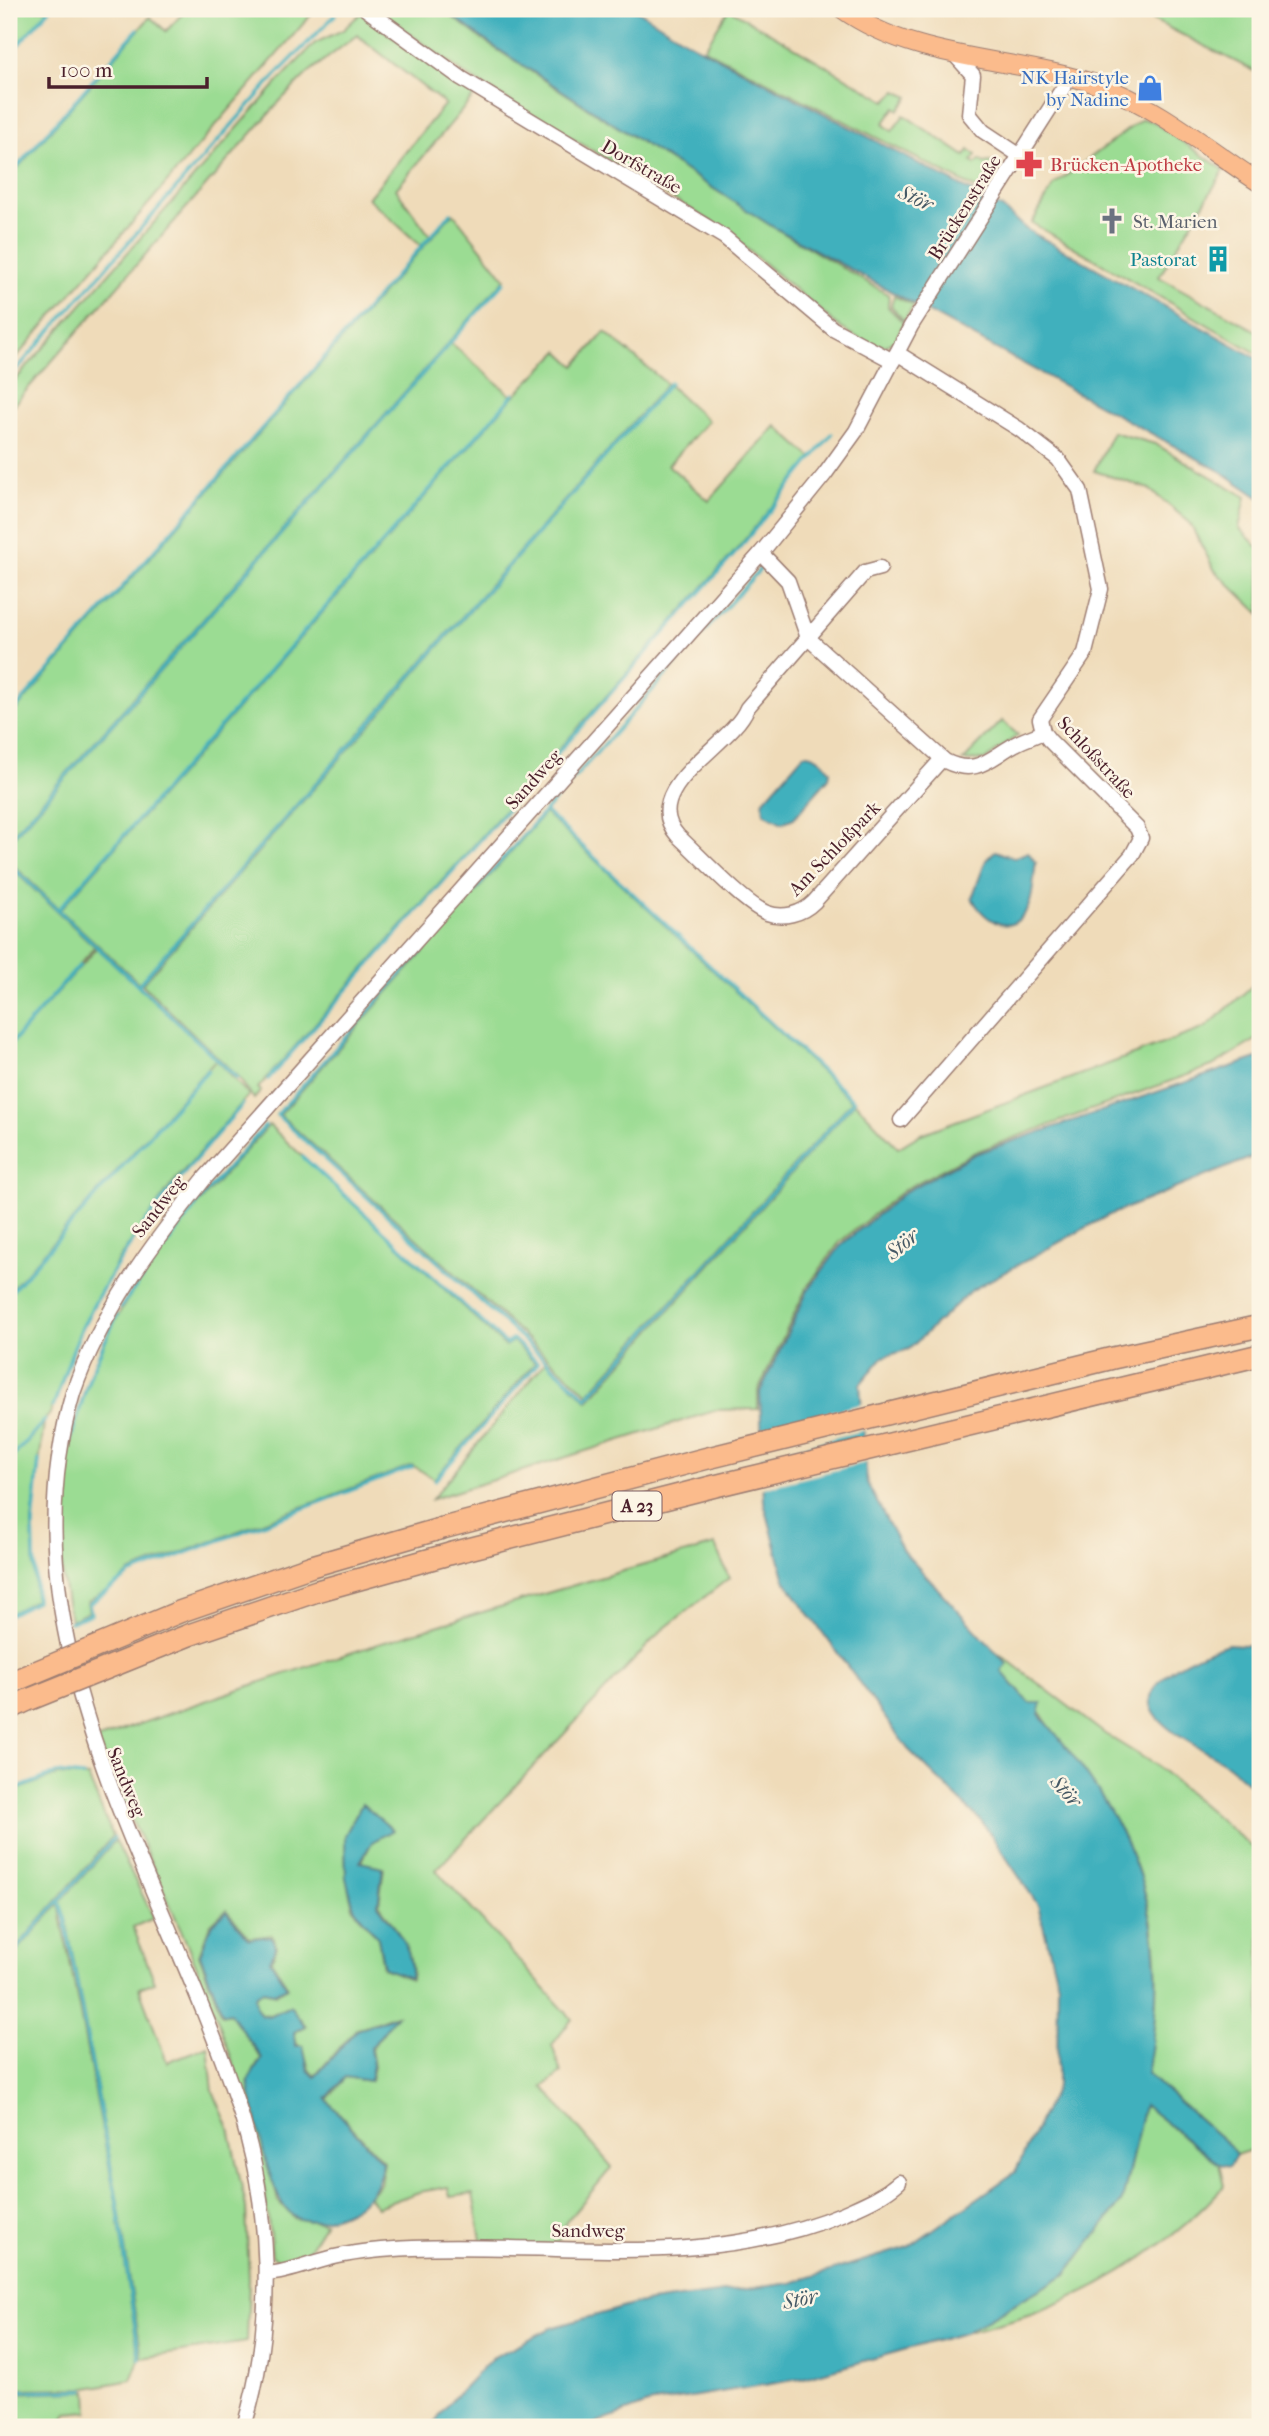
<svg xmlns="http://www.w3.org/2000/svg" width="1269" height="2436" viewBox="0 0 1269 2436" font-family="'IM FELL French Canon',serif">
<style>
.green{fill:#9bdc93;stroke:#727e5f;stroke-width:2;fill-rule:evenodd}
.water{fill:#41b0bd;stroke:#466874;stroke-width:2}
.pier{fill:#efdbb9}
.lines{fill:none;stroke-linecap:round;stroke-linejoin:round}
.stream{stroke:#41b0bd;stroke-width:3.5}
.minor-casing{stroke:#9c7d72;stroke-width:17}
.major-casing{stroke:#9c7d72;stroke-width:20}
.highway-casing{stroke:#9c7d72;stroke-width:24}
.minor{stroke:#fff;stroke-width:14}
.major{stroke:#fbbb8c;stroke-width:18}
.highway{stroke:#fbbb8c;stroke-width:21}
.highway-bridge-casing{stroke:#9c7d72;stroke-width:24;stroke-linecap:butt}
.highway-bridge{stroke:#fbbb8c;stroke-width:21}
.labels{text-anchor:middle;stroke-width:5;stroke-linejoin:round;paint-order:stroke}
.shield{fill:#fcf5e5;stroke:#7f5f63;stroke-width:2}
.shield-label{font-size:18px;font-weight:bold;fill:#4a1f2b}
.shop-label{font-size:19px;fill:#366cbe;stroke:#fcf5e5;text-anchor:end}
.health-label{font-size:19px;fill:#be3a42;stroke:#fcf5e5;text-anchor:start}
.street-label{font-size:19px;fill:#4a1f2b;stroke:#fcf5e5}
.worship-label{font-size:19px;fill:#5b616d;stroke:#fcf5e5;text-anchor:start}
.culture-label{font-size:19px;fill:#0d838f;stroke:#fcf5e5;text-anchor:end}
.water-label{font-size:21px;font-style:italic;fill:#465965;stroke:#fcf5e5}
</style>
<rect width="100%" height="100%" fill="#fcf5e5"/>
<filter id="ink" filterUnits="userSpaceOnUse"><feTurbulence type="fractalNoise" baseFrequency=".0143" numOctaves="2"/><feDisplacementMap in="SourceGraphic" scale="14" xChannelSelector="R" yChannelSelector="G"/><feConvolveMatrix kernelMatrix="1 2 1 2 8 2 1 2 1" color-interpolation-filters="sRGB"/></filter>
<filter id="wash" filterUnits="userSpaceOnUse"><feTurbulence type="fractalNoise" baseFrequency=".00686" numOctaves="4" result="noise"/><feDisplacementMap in="SourceGraphic" scale="28" xChannelSelector="R" yChannelSelector="G"/><feGaussianBlur stdDeviation="1.57" result="paint"/><feColorMatrix in="noise" values="0 0 0 0 0 0 0 0 0 0 0 0 0 0 0 0 0 1.4 0 .05"/><feComposite in="paint" operator="in"/></filter>
<g filter="url(#wash)">
<rect width="100%" height="100%" fill="#efdbb9"/>
<g class="green">
<polygon points="9,9 49,9 9,54"/>
<polygon points="187,9 316,9 9,366 9,178 150,17 166,31"/>
<polygon points="376,9 442,9 490,45 773,227 889,295 888,307 904,323 895,341 885,346 867,343 841,328 722,228 466,75"/>
<polygon points="729,9 886,101 897,91 909,97 899,110 895,107 883,124 892,131 904,115 965,156 969,150 976,155 972,161 975,164 980,160 984,163 990,162 1002,169 984,193 704,49"/>
<polygon points="1158,9 1260,9 1260,74 1153,20"/>
<polygon points="361,13 474,96 396,189 430,236 421,246 368,198 445,104 357,35 308,73 281,100 9,410 9,387 279,81 315,43 343,30"/>
<polygon points="1142,119 1152,121 1224,170 1159,277 1260,333 1260,355 1032,223 1054,185"/>
<polygon points="453,213 505,279 9,838 9,718"/>
<polygon points="894,296 914,305 904,321 891,306"/>
<polygon points="605,332 667,384 139,983 60,910 513,397 559,351 575,366"/>
<polygon points="451,343 512,396 59,909 9,861 9,842"/>
<polygon points="669,385 708,421 668,465 709,501 776,426 812,458 737,549 258,1088 261,1091 254,1099 239,1078 142,984"/>
<polygon points="1113,432 1155,444 1246,497 1239,528 1260,549 1260,614 1215,571 1189,522 1149,489 1094,471"/>
<polygon points="1002,721 1018,735 985,760 963,761"/>
<polygon points="545,813 852,1101 588,1394 280,1115"/>
<polygon points="9,866 95,947 9,1045"/>
<polygon points="97,948 216,1059 9,1292 9,1047"/>
<polygon points="1260,979 1259,1038 1212,1066 975,1152 905,1189 840,1242 806,1289 758,1391 758,1409 717,1410 432,1499 546,1361 588,1401 855,1102 898,1148 921,1134 1205,1028"/>
<polygon points="216,1060 249,1095 172,1184 118,1260 82,1327 50,1414 9,1460 9,1295"/>
<path d="M269 1125 505 1346 513 1341 535 1363 434 1479 412 1465 131 1572 113 1587 87 1602 89 1612 71 1620C45 1521 69 1400 120 1312 159 1243 217 1183 269 1125Z"/>
<polygon points="44,1423 32,1523 35,1600 9,1614 9,1462"/>
<path d="M715 1545 729 1578 661 1631 436 1870 572 2019 552 2045 561 2073 543 2087 612 2167 566 2222 557 2245H482L473 2194 450 2197 448 2187 419 2192 377 2207 368 2197 380 2184 384 2162 327 2100 345 2077 371 2081 374 2066 371 2049 396 2015 356 2029 315 2076 309 2070 303 2046 296 2045 295 2032 306 2026 290 2006 270 2015 261 2014 256 2007 255 1996 263 1991 275 1994 288 1987 271 1961 277 1947 272 1935 250 1938 226 1910 210 1925 199 1955 222 2015 230 2013 261 2058 248 2081 278 2201 294 2218 325 2223 303 2259 284 2264 272 2256C267 2205 261 2154 246 2104 210 1981 147 1857 96 1740 301 1664 505 1604 715 1545ZM362 1804 393 1830 372 1842 361 1863 384 1867 379 1904C394 1927 415 1950 411 1979L383 1968 378 1938 353 1908 346 1877 345 1835Z"/>
<path d="M993 1649 1105 1734 1157 1766 1260 1854V2141L1254 2149 1236 2155 1230 2146 1147 2074C1168 1963 1157 1877 1092 1783 1081 1766 1040 1719 1037 1705L1030 1704 1001 1671 1007 1664Z"/>
<polygon points="57,1775 88,1777 113,1836 9,1956 9,1793"/>
<polygon points="115,1840 154,1918 133,1927 155,1982 139,1988 167,2062 208,2046 213,2091 229,2128 246,2207 249,2279 247,2342 142,2358 118,2202 66,1918 60,1902"/>
<polygon points="59,1904 116,2202 139,2360 131,2380 88,2388 9,2389 9,1960"/>
<path d="M1144 2105 1219 2164 1224 2186C1177 2239 1114 2282 1047 2308 1021 2319 991 2325 964 2333L1066 2274 1122 2201Z"/>
<polygon points="88,2391 89,2411 67,2413 60,2427 9,2427 9,2393"/>
</g>
<g class="water">
<polygon points="443,9 635,9 688,42 1001,207 1026,229 1260,360 1260,498 1222,472 773,227 490,44"/>
<path d="M804 754C816 753 824 762 830 771L829 778 794 818 782 823 764 813 763 801Z"/>
<path d="M995 851 1014 858 1028 852 1036 863C1033 878 1034 898 1026 911 1009 939 982 918 972 898L986 860Z"/>
<path d="M1260 1057V1154L1107 1216 972 1290 909 1349 883 1357 860 1384 867 1483 903 1551 1007 1664 1002 1672 1029 1703H1042L1039 1714C1139 1829 1175 1922 1147 2074L1230 2146 1236 2155 1230 2166 1219 2164 1144 2105 1122 2201 1066 2274 964 2333 800 2379 648 2404 587 2427H431L448 2404 492 2358 551 2328 636 2304 791 2283 908 2247 1015 2172 1057 2085 1058 1984 1038 1905 983 1823 908 1749 785 1581 764 1502 760 1392 808 1290 842 1244 906 1191 975 1154Z"/>
<path d="M1228 1644 1260 1646V1791C1246 1783 1236 1770 1222 1761 1204 1750 1182 1740 1166 1726 1117 1686 1198 1654 1228 1644Z"/>
<path d="M362 1804 393 1830 372 1842 360 1862 383 1867 378 1905C393 1926 416 1950 410 1978L384 1968 378 1938 354 1908 346 1878 345 1835Z"/>
<path d="M226 1911 249 1939 271 1936 276 1947 270 1961 287 1987 274 1993 263 1991 255 1996 256 2007 261 2015 270 2016 290 2006 305 2026 294 2032 295 2046H303L308 2070 315 2077 356 2030 396 2016 370 2049 373 2065 370 2081 345 2077 326 2099 383 2163C378 2188 367 2204 342 2214 328 2220 310 2224 295 2217 269 2205 255 2109 248 2081L262 2058 230 2013 223 2014 200 1955 211 1926Z"/>
</g>
<g class="pier">
<polygon points="865,1403 866,1430 759,1457 758,1430"/>
<polygon points="867,1437 869,1462 760,1489 759,1463"/>
</g>
<g class="lines">
<g class="stream">
<polyline points="9,55 50,9"/>
<polyline points="9,176 138,29"/>
<polyline points="9,378 275,76 335,15"/>
<polyline points="9,716 451,213"/>
<polygon points="545,811 854,1101 587,1398 277,1115"/>
<polyline points="545,811 762,567"/>
<polyline points="9,840 504,282"/>
<polyline points="9,864 237,1078"/>
<polyline points="58,910 514,394"/>
<polyline points="139,984 670,383"/>
<polyline points="9,1046 80,965"/>
<polyline points="268,1079 738,550 832,434"/>
<polyline points="303,1157 506,1344 513,1339 538,1363 435,1480"/>
<polyline points="9,1294 208,1070"/>
<polyline points="120,1308 207,1191 265,1126"/>
<path d="M53 1407C63 1380 71 1351 83 1326 123 1242 183 1173 243 1104"/>
<polyline points="71,1438 91,1372 117,1315"/>
<polyline points="9,1461 45,1420"/>
<polyline points="9,1615 36,1601 33,1524 39,1460"/>
<polyline points="70,1622 91,1614 89,1604 131,1574 412,1467"/>
<polyline points="9,1792 57,1773 83,1776"/>
<polyline points="59,1901 65,1918 117,2202 140,2359"/>
<polyline points="9,1958 114,1838"/>
<polyline points="9,2391 85,2390"/>
</g>
</g>
</g>
<g filter="url(#ink)">
<g class="lines">
<g class="minor-casing">
<g id="minor">
<polyline points="366,9 461,78 724,237 833,329 893,361"/>
<polyline points="954,54 973,75 969,114 983,131 1019,155"/>
<polyline points="897,353 1019,429 1058,459 1080,490 1101,589 1085,653 1040,719 1043,732 1049,740 1137,828 1141,838 1132,855 901,1120"/>
<path d="M761 553 788 581 808 638 945 761C975 776 988 760 1012 746 1021 740 1033 737 1043 732"/>
<path d="M880 568 865 572 747 708C733 745 636 789 678 836 699 855 744 904 767 913 783 919 802 914 814 902L942 759"/>
<path d="M267 2274C292 2272 314 2261 339 2256 362 2251 389 2249 413 2248 557 2242 707 2271 844 2213 864 2204 882 2197 899 2182"/>
<path d="M244 2427C276 2321 272 2205 236 2099 161 1872 0 1642 73 1393 101 1312 152 1244 205 1178L761 553 825 474 856 431 911 326 1070 77"/>
</g>
</g>
<g class="major-casing">
<path id="major" d="M842 9C917 63 1016 56 1101 86 1159 107 1209 150 1260 183"/>
</g>
<g class="highway-casing">
<g id="highway">
<polyline points="443,1528 704,1459 1113,1358 1260,1326"/>
<polyline points="9,1709 28,1700"/>
</g>
</g>
<use href="#minor" class="minor"/>
<use href="#major" class="major"/>
<use href="#highway" class="highway"/>
<g class="highway-bridge-casing">
<g id="highway-bridge">
<polyline points="19,1679 179,1612 312,1566 443,1528"/>
<polyline points="28,1700 189,1635 317,1591 449,1554 715,1486 1260,1355"/>
</g>
</g>
<use href="#highway-bridge" class="highway-bridge"/>
</g>
</g>
<defs>
<g id="shop-bare" transform="scale(2.1)"><path d="M-5-2.5h2.3a2.7 3.5 0 0 1 5.4 0H5L5.5 6h-11ZM-1.5-2.5h3a1.5 2.3 0 0 0-3 0Z" fill="#3f7fe0" stroke="#fcf5e5" stroke-width="2.5" paint-order="stroke"/></g>
<g id="pharmacy-bare" transform="scale(2.1)"><path d="M-2-6h4v4h4v4h-4v4h-4v-4h-4v-4h4Z" fill="#e0444e" stroke="#fcf5e5" stroke-width="2.5" paint-order="stroke"/></g>
<g id="church-bare" transform="scale(2.1)"><path d="M-1.2-6h2.4v3.5h3.3v2.4h-3.3V6h-2.4V-.1h-3.3v-2.4h3.3Z" fill="#6b7280" stroke="#fcf5e5" stroke-width="2.5" paint-order="stroke"/></g>
<g id="building-bare" transform="scale(2.1)"><path d="M-4-6H4V6H1V3H-1V6H-4ZM-2.5-4.3h1.7v1.8h-1.7ZM.8-4.3h1.7v1.8H.8ZM-2.5-1h1.7V.8h-1.7ZM.8-1h1.7V.8H.8Z" fill="#0f9aa8" stroke="#fcf5e5" stroke-width="2.5" paint-order="stroke"/></g>
</defs>
<g fill-rule="evenodd">
<use href="#shop-bare" x="1150" y="88"/>
<use href="#pharmacy-bare" x="1029" y="164"/>
<use href="#church-bare" x="1112" y="221"/>
<use href="#building-bare" x="1218" y="259"/>
</g>
<g class="labels">
<rect class="shield" x="612.5" y="1491.5" width="49" height="29" rx="5"/>
<g class="shield-label">
<text x="637" y="1512">A 23</text>
</g>
<g class="shop-label">
<text x="1129" y="84">NK Hairstyle<tspan x="1129" dy="22">by Nadine</tspan></text>
</g>
<g class="health-label">
<text x="1050" y="171">Brücken-Apotheke</text>
</g>
<g class="street-label">
<text transform="translate(642 166) rotate(30)" y="7">Dorfstraße</text>
<text transform="translate(964 207) rotate(-58)" y="7">Brückenstraße</text>
<text transform="translate(1097 757) rotate(47)" y="7">Schloßstraße</text>
<text transform="translate(533 779) rotate(-48)" y="7">Sandweg</text>
<text transform="translate(834 848) rotate(-46)" y="7">Am Schloßpark</text>
<text transform="translate(158 1206) rotate(-52)" y="7">Sandweg</text>
<text transform="translate(127 1782) rotate(68)" y="7">Sandweg</text>
<text x="588" y="2237">Sandweg</text>
</g>
<g class="worship-label">
<text x="1133" y="228">St. Marien</text>
</g>
<g class="culture-label">
<text x="1197" y="266">Pastorat</text>
</g>
<g class="water-label">
<text transform="translate(916 198) rotate(24)" y="7">Stör</text>
<text transform="translate(902 1244) rotate(-40)" y="7">Stör</text>
<text transform="translate(1066 1791) rotate(47)" y="7">Stör</text>
<text transform="translate(800 2299) rotate(-12)" y="7">Stör</text>
</g>
</g>
<rect width="1269" height="2436" fill="none" stroke="#fcf5e5" stroke-width="35"/>
<path d="M49 77v10h158v-10" fill="none" stroke="#4a1f2b" stroke-width="3.5"/>
<text x="60" y="77" font-size="21" fill="#4a1f2b" stroke="#fcf5e5" stroke-width="5" paint-order="stroke">100 m</text>
</svg>
